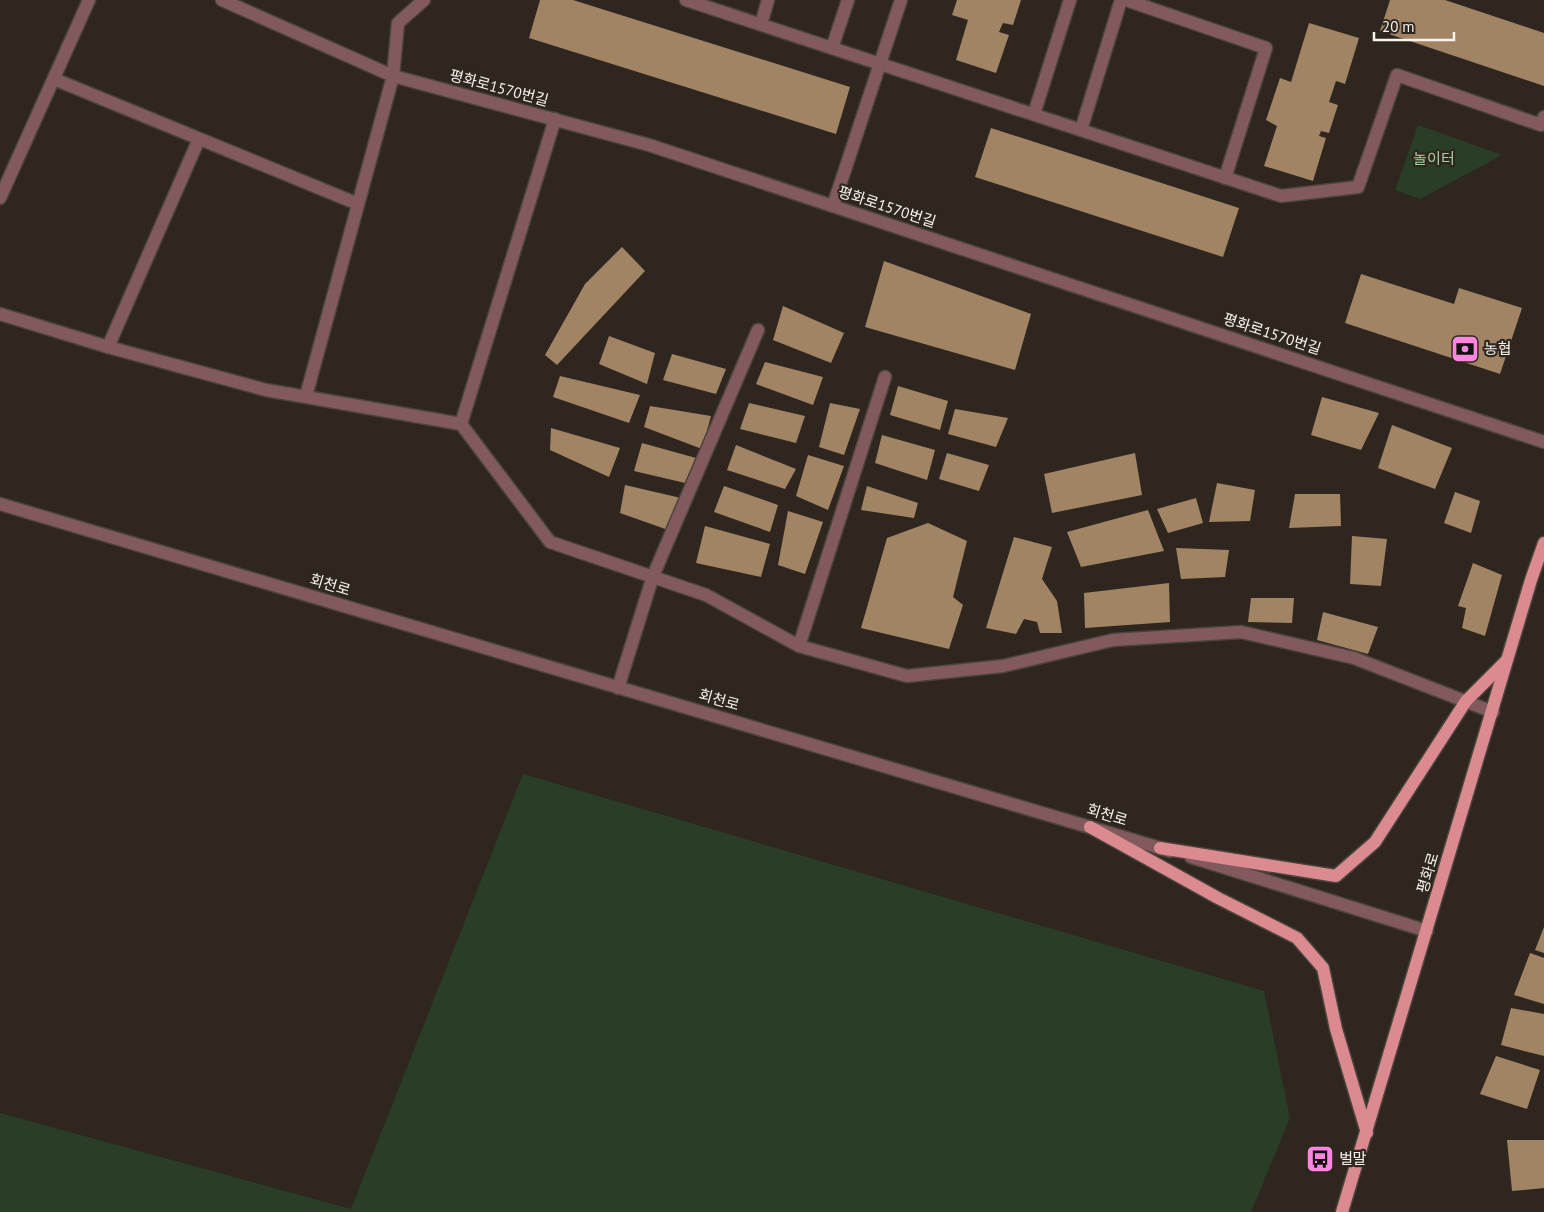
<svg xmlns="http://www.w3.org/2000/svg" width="1544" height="1212" viewBox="0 0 1544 1212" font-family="'PT Sans','Noto Sans KR',sans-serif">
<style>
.green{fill:#2a3d26}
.building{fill:#a18464}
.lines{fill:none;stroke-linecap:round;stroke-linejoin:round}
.minor-casing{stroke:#4b443c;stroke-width:15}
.major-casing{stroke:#4b443c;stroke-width:15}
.minor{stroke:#825a5d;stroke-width:12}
.major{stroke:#db8a90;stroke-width:12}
.labels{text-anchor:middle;stroke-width:4.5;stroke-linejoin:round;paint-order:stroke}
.street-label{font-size:15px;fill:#f9f3ee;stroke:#2f271f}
.park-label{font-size:15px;fill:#a5d29d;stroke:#2f271f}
.poi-label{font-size:15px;fill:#f9f3ee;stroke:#2f271f;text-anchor:start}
</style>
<rect width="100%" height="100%" fill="#2f271f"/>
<g class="green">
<polygon points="1418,125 1502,155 1420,199 1395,190"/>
<polygon points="523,774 1264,991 1290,1118 1251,1212 0,1212 0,1113 351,1209"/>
</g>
<g class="building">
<polygon points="540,0 573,0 850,87 836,134 529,38"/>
<polygon points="957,0 1021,0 1013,25 1003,23 999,32 1009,35 996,73 956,60 968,20 952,15"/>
<polygon points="1390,0 1445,0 1544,33 1544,86 1380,31"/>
<polygon points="1309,23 1359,38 1345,84 1336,81 1329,102 1338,105 1329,133 1321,131 1319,136 1326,138 1313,181 1264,166 1277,126 1266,120 1280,78 1291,82"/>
<polygon points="991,128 1239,208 1223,257 975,177"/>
<polygon points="622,247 645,271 557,365 545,355 585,284"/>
<polygon points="884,261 1031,314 1015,370 865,327"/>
<polygon points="1361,274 1454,304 1459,288 1522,308 1500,374 1345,323"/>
<polygon points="783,306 844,333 831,363 773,340"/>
<polygon points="609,336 655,353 647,384 599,364"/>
<polygon points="672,354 726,369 716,394 663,380"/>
<polygon points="765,362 823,377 813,405 756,384"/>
<polygon points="560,376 640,395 629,423 553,397"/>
<polygon points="898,386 948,401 940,430 890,415"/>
<polygon points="1322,397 1379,413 1361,450 1311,435"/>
<polygon points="749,403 805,416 796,443 740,429"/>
<polygon points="830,403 860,409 844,455 819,447"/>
<polygon points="650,406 711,416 702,449 644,427"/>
<polygon points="955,409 1008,418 996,447 948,434"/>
<polygon points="1392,425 1452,448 1435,489 1378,468"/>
<polygon points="551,428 620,448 609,477 550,450"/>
<polygon points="882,435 935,450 927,480 875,463"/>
<polygon points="642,443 696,458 685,483 634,471"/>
<polygon points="736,445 796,469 785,489 727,470"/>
<polygon points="947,453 989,465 979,491 939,479"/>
<polygon points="1135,453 1142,495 1052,513 1044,474"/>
<polygon points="808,455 844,466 828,510 796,496"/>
<polygon points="1217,483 1255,490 1250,521 1209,522"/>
<polygon points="625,485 681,498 671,531 620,513"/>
<polygon points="724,486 778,505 770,532 714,512"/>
<polygon points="867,486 918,503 914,518 861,510"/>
<polygon points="1455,492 1480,501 1471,533 1444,523"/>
<polygon points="1295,494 1340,494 1341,526 1289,528"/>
<polygon points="1196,498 1203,523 1168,533 1157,509"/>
<polygon points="1148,510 1164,551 1081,567 1067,532"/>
<polygon points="788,511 823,522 805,574 778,565"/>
<polygon points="928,523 967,541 953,597 963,605 949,649 861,628 887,538"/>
<polygon points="705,526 770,544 761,577 696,563"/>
<polygon points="1352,536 1387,539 1381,586 1350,584"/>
<polygon points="1014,537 1052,547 1042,579 1057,601 1062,633 1040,633 1037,622 1024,619 1016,634 986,628"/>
<polygon points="1176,548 1229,550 1225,577 1181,579"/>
<polygon points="1473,563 1502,575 1485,636 1462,628 1466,608 1458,606"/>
<polygon points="1169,583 1170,622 1085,628 1084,593"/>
<polygon points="1251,598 1294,598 1292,623 1248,622"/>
<polygon points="1323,612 1378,627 1368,654 1317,640"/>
<polygon points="1544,927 1544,953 1535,950"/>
<polygon points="1530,953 1544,958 1544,1004 1514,995"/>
<polygon points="1511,1008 1544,1014 1544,1056 1501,1045"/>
<polygon points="1496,1056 1540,1070 1527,1109 1480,1094"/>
<polygon points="1507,1140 1544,1140 1544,1188 1512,1191"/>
</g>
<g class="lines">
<g class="minor-casing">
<g id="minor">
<polyline points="222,0 393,76 649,145 1544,442"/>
<polyline points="686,0 1281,196 1358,187 1397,75 1541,125 1544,117"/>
<polyline points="1126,0 1266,48 1225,178"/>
<polyline points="761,24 768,0"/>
<polyline points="832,48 848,0"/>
<polyline points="54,79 358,204"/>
<polyline points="1034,114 1070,0"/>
<polyline points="1081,130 1121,0"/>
<polyline points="0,198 89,0"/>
<polyline points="833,206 901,0"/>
<polyline points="0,314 108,347 266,390 461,424 555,119"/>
<polyline points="108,347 199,139"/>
<polyline points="306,396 393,76 398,23 424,0"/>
<polyline points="461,424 550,542 706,595 799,646 907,676 1003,666 1113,640 1241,632 1354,658 1493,712"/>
<polyline points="0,504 1170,851"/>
<polyline points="799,646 885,377"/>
<polyline points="618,688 653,576 758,330"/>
<polyline points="1191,857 1427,931"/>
</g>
</g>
<g class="major-casing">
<g id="major">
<polyline points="1090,827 1218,898 1297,938 1323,968 1336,1029 1367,1133"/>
<polyline points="1160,848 1336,876 1375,842 1466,701 1506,661"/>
<polyline points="1342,1212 1531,580 1544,543"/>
</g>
</g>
<use href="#minor" class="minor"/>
<use href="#major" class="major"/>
</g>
<defs>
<g id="bank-square" transform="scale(1.4375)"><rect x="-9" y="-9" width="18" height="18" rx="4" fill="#fe86e1" stroke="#2f271f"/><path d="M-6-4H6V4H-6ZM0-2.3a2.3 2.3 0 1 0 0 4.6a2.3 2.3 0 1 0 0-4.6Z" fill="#111"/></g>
<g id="bus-square" transform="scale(1.4375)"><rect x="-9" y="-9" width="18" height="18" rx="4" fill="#fe86e1" stroke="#2f271f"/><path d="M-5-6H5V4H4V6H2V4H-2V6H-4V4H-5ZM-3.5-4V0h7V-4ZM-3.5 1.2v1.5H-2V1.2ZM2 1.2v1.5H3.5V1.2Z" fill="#111"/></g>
</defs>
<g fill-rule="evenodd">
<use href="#bank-square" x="1465" y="349"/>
<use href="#bus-square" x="1320" y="1159"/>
</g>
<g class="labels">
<g class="street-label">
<text transform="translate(499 88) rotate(15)" y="5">평화로1570번길</text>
<text transform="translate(887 207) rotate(18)" y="5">평화로1570번길</text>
<text transform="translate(1272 334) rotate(18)" y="5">평화로1570번길</text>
<text transform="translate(330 585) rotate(17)" y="5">회천로</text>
<text transform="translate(719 700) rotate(16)" y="5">회천로</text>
<text transform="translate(1107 815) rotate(17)" y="5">회천로</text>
<text transform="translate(1428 873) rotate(-73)" y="5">평화로</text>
</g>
<g class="park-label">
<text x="1434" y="164">놀이터</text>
</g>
<g class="poi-label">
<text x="1484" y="354">농협</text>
<text x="1339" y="1164">벌말</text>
</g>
</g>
<path d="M1374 32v8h80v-8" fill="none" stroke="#f9f3ee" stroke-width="2.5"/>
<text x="1382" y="32" font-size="15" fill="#f9f3ee" stroke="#2f271f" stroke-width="4" paint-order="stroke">20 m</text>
</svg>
